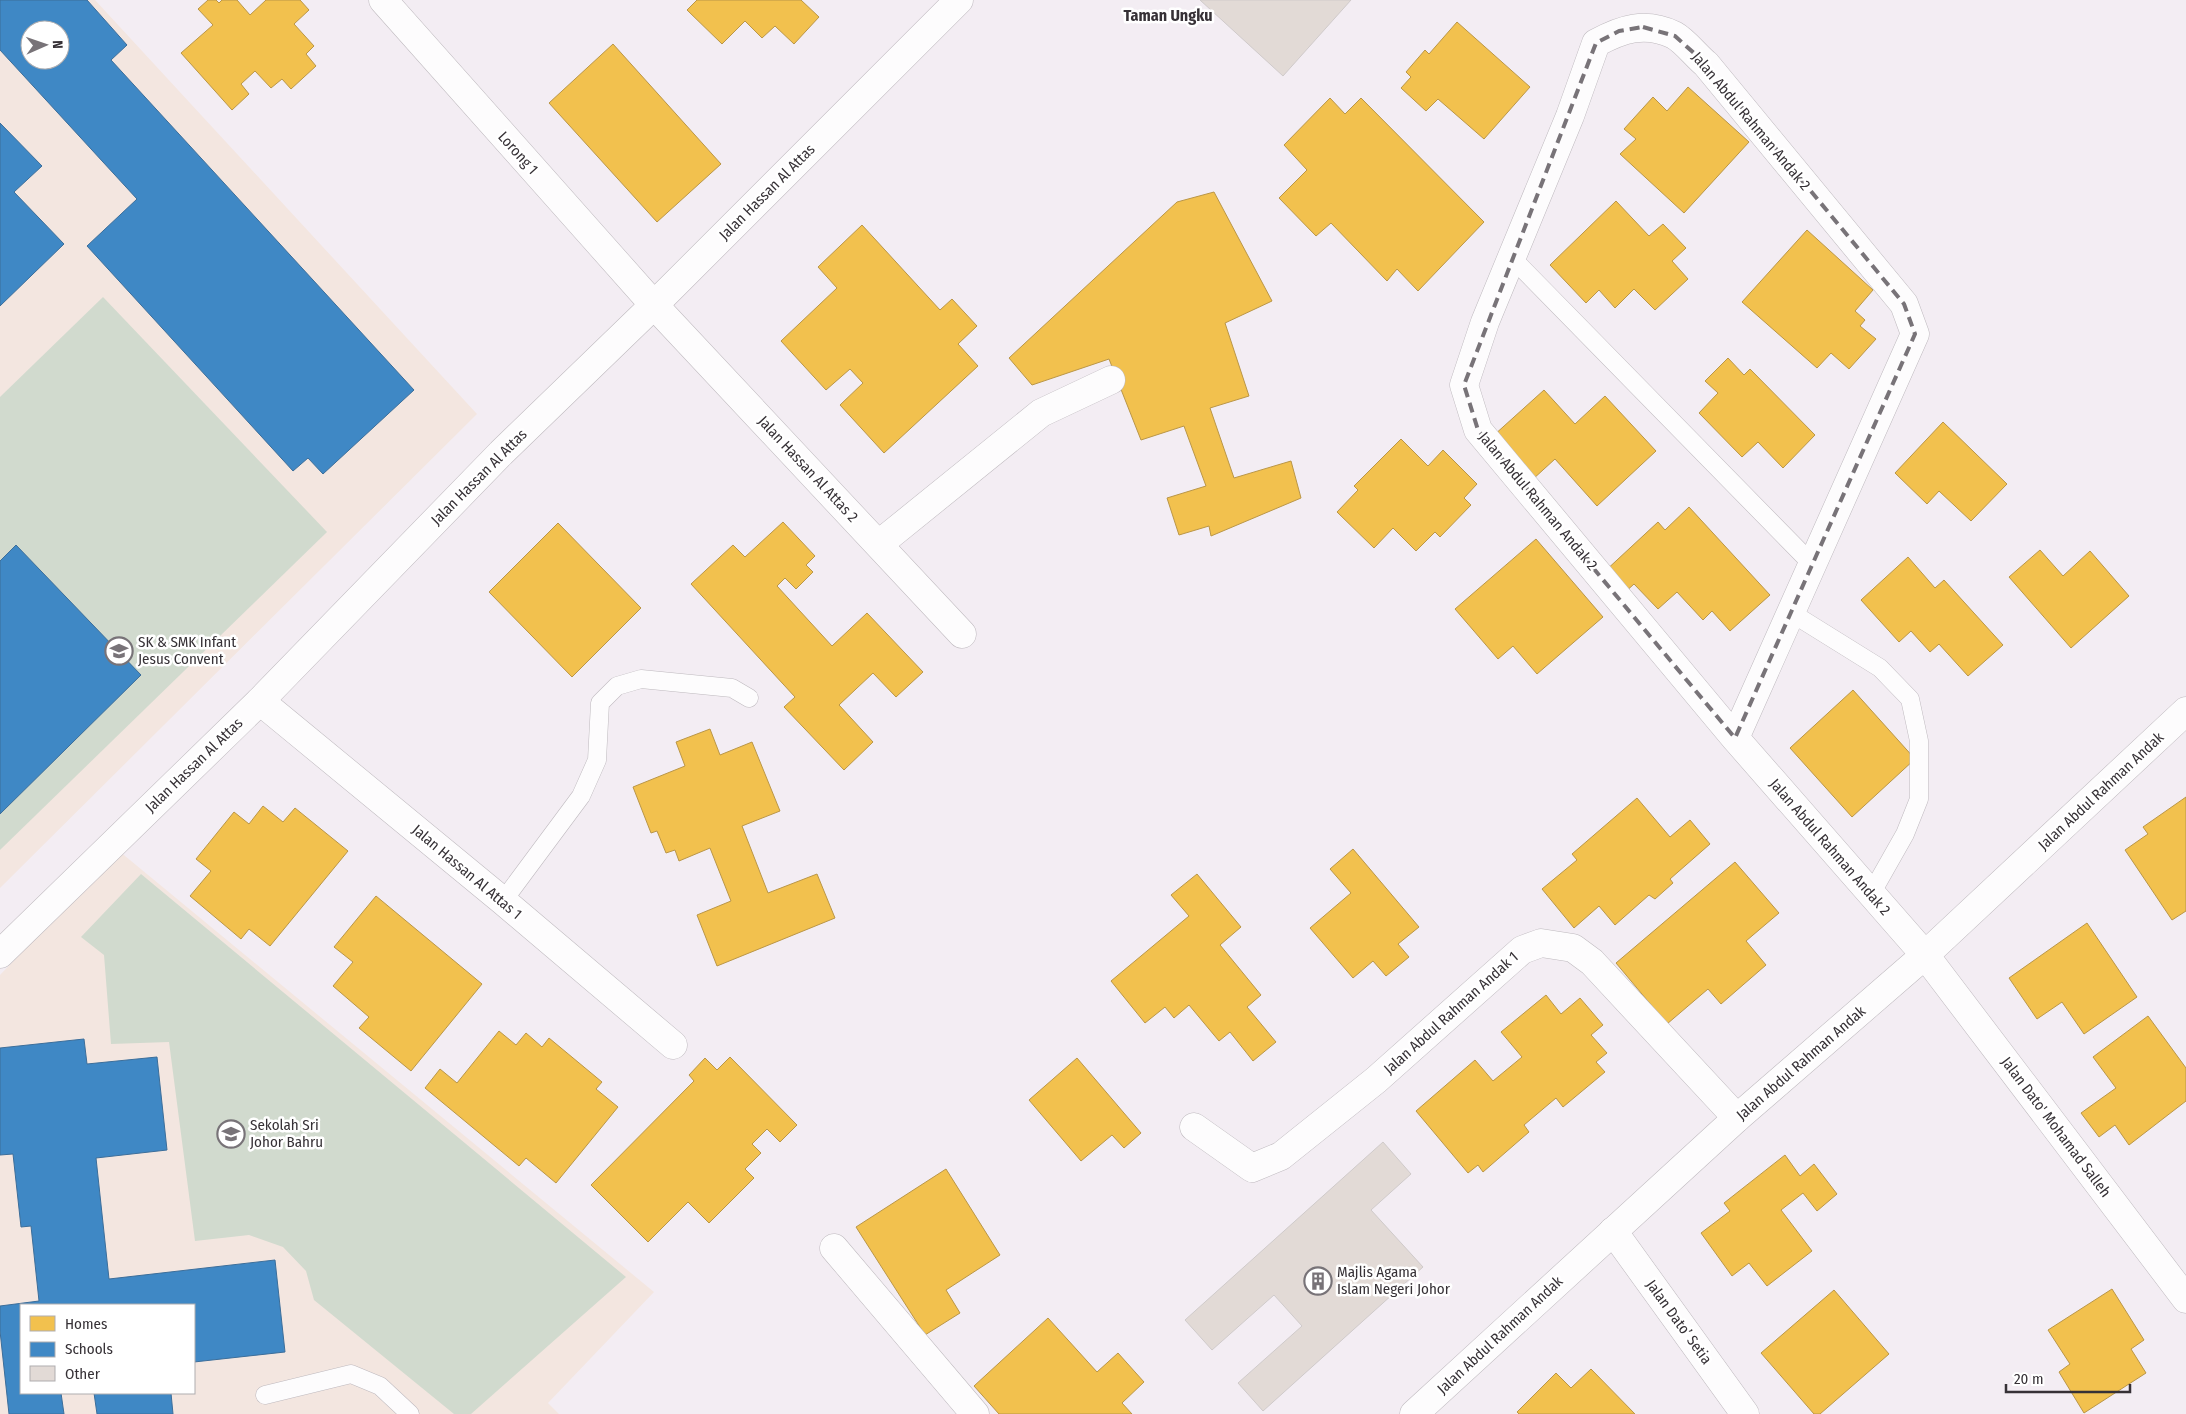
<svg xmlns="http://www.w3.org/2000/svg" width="2186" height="1414" viewBox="0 0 2186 1414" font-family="'Fira Sans Condensed',sans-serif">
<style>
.education{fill:#f3e6e0;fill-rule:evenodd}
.green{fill:#d1dace}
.homes{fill:#f2c14e;stroke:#ba9647}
.schools{fill:#3f88c5;stroke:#3c6e9a;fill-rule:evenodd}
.building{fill:#e2dad6;stroke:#cfcaca}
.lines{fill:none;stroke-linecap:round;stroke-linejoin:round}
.lane-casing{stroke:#beb9be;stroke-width:19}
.street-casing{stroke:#beb9be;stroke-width:29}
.secondary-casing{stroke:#beb9be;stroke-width:29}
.lane{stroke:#fdfcfd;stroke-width:18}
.street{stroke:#fdfcfd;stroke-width:28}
.secondary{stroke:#fdfcfd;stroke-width:28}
.marked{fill:none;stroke:#787378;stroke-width:4;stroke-dasharray:10 6;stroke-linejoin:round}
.labels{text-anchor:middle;stroke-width:5;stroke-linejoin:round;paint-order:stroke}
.street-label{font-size:15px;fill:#363136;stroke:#fff}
.poi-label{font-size:15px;fill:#363136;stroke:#fff;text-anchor:start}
.neighbourhood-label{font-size:16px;font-weight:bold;fill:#363136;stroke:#fff}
</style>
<rect width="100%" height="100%" fill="#f3edf3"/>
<g class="education">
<path d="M0 0H95L477 414 0 888ZM30 30H60V60H30Z"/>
<path d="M119 851 654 1292 548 1403 559 1414H0V975ZM21 1305H194V1393H21Z"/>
</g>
<g class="green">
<polygon points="103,297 327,532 0,850 0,397"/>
<polygon points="141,874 626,1277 471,1414 454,1414 314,1300 306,1271 283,1247 249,1235 195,1241 169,1042 111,1044 104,955 81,937"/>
</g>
<g class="homes">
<polygon points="208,0 216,0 219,3 222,0 237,0 250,15 266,0 300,0 309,10 294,24 314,46 306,54 316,66 291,89 282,79 271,88 255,71 241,84 249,94 232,110 181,53 213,25 198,9"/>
<polygon points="697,0 801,0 819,17 794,44 775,26 762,38 745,21 722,44 687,10"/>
<polygon points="1457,22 1530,87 1484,139 1438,99 1426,111 1401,88 1411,77 1406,72 1425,50 1429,54"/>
<polygon points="613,44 721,164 657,222 549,103"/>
<polygon points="1688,87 1749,142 1684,213 1620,154 1636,139 1624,129 1653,97 1667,111"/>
<polygon points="1330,98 1345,114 1361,98 1484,222 1418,291 1397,269 1387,281 1331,223 1316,236 1279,198 1307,170 1284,145"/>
<polygon points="1214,192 1272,301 1225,323 1249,396 1210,408 1234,478 1291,461 1301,498 1211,536 1209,526 1179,535 1167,498 1206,486 1184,426 1141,440 1109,359 1032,385 1009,358 1177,202"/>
<polygon points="1616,201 1649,236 1663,224 1686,248 1672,261 1688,279 1655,310 1634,289 1615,308 1599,290 1586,303 1550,265"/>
<polygon points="862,225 940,310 952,299 977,326 958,344 978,366 884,453 840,405 863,383 850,369 826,390 781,341 837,288 818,267"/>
<polygon points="1807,230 1873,290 1855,311 1865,320 1860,326 1876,339 1849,369 1831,353 1817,368 1742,302"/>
<polygon points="1728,358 1744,375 1750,369 1815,435 1783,468 1758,442 1742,457 1699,413 1718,393 1705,381"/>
<polygon points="1544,390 1575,424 1605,396 1656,451 1597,506 1555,459 1532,480 1493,436"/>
<polygon points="1943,422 2007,484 1971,521 1939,491 1927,504 1895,473"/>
<polygon points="1401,439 1428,466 1443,450 1477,484 1464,498 1471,505 1440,537 1435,532 1416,551 1393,528 1374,548 1337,512 1358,490 1354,486"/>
<polygon points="1689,507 1770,595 1730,631 1712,611 1703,620 1677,592 1658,609 1634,584 1623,594 1603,573 1658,522 1665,530"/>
<polygon points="783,522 815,556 806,565 813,572 796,589 785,578 777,586 832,646 867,613 923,672 896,697 873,673 839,705 873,742 844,770 784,707 795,697 691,584 733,545 745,557"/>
<polygon points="558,523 641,608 572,677 489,592"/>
<polygon points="1536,539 1603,617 1537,674 1513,646 1498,659 1455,609"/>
<polygon points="2040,550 2063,576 2090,551 2129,596 2071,648 2009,577"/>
<polygon points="1908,557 1935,588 1944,580 2003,645 1968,676 1939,644 1930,652 1911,631 1899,642 1861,600"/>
<polygon points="1853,690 1915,759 1852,817 1790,748"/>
<polygon points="710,729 720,755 752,742 780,811 742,826 768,893 817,874 835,918 717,966 697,915 731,901 710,848 679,861 675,850 666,853 657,831 651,833 633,787 685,766 676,742"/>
<polygon points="2186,797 2186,911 2172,920 2125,850 2148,834 2143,827"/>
<polygon points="1637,798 1670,837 1690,820 1710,844 1670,879 1673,883 1655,899 1649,895 1615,925 1599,906 1574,928 1542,889 1577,860 1572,854"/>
<polygon points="263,806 283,822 295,808 348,851 270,946 249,929 241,939 190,896 211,871 196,859 234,812 249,824"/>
<polygon points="1353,849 1419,927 1398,944 1409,957 1386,976 1373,961 1353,978 1310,928 1351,893 1330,869"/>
<polygon points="1735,862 1779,913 1746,941 1766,965 1721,1004 1708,989 1667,1024 1616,963"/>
<polygon points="1197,874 1241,927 1220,945 1261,995 1247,1007 1276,1042 1253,1061 1230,1032 1219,1041 1189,1005 1174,1018 1165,1007 1145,1023 1111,981 1189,916 1171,895"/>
<polygon points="376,896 482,984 411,1071 359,1028 369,1017 333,986 353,962 334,947"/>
<polygon points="2087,923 2137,997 2084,1034 2062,1002 2037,1019 2009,978"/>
<polygon points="1546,995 1561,1014 1580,998 1603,1025 1591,1035 1607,1053 1596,1062 1605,1072 1563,1107 1556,1098 1524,1125 1529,1132 1483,1172 1478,1165 1468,1173 1416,1111 1475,1060 1493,1081 1522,1057 1501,1032"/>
<polygon points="2148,1016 2186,1068 2186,1101 2129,1145 2115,1125 2099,1137 2081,1113 2116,1088 2093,1057"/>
<polygon points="499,1031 516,1045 526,1033 542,1047 549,1038 602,1082 596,1089 618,1107 556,1183 526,1158 519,1166 425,1088 440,1069 457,1083"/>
<polygon points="730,1057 797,1125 780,1142 767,1129 752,1144 761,1153 745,1169 754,1178 709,1223 688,1202 648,1242 591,1185 694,1081 689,1075 705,1058 717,1070"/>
<polygon points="1077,1058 1141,1133 1124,1148 1112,1135 1081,1161 1029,1100"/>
<polygon points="1785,1155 1800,1176 1814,1164 1837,1194 1817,1211 1803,1193 1781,1210 1812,1251 1767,1286 1749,1263 1732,1276 1701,1233 1730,1211 1724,1203"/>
<polygon points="946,1169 1000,1255 946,1290 960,1313 925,1335 856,1227"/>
<polygon points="2112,1289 2144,1340 2131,1349 2146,1373 2084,1413 2059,1372 2070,1364 2048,1330"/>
<polygon points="1834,1290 1889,1354 1820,1414 1814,1414 1761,1353"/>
<polygon points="1048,1318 1097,1372 1118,1353 1144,1382 1122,1403 1132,1414 999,1414 974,1386"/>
<polygon points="1591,1369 1635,1414 1519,1414 1517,1412 1556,1373 1571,1388"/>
</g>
<g class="schools">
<path d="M0 0H87L127 45 111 60 414 390 323 474 308 458 293 471 87 246 137 199 0 50ZM30 30H60V60H30Z"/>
<polygon points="0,123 42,166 14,192 64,244 0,306"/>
<polygon points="16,545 141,675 0,814 0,561"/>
<polygon points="84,1039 87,1064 157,1057 167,1150 96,1158 109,1279 275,1260 285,1352 194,1362 194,1305 21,1305 21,1393 61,1393 64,1414 9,1414 0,1331 0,1306 39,1301 31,1226 21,1227 13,1154 0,1155 0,1048"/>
<polygon points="94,1393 171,1393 173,1414 97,1414"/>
</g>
<g class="building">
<polygon points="1200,0 1351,0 1283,76"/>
<polygon points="1383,1142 1411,1174 1371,1210 1423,1267 1263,1411 1238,1383 1302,1326 1274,1295 1212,1350 1185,1320"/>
</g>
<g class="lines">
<g class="lane-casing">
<g id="lane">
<polyline points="1513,259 1811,563"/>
<polyline points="1790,612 1880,668 1910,699 1919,741 1919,799 1905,834 1871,894"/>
<polyline points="503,901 581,796 597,760 600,703 617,686 641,679 732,688 749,698"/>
<polyline points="265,1395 351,1374 380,1386 410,1414"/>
</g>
</g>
<g class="street-casing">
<g id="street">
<polyline points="383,0 654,305 962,634"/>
<polyline points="879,544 1041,413 1111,380"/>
<polyline points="260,701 503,901 673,1045"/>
<path d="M1735 738 1915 334 1904 304 1706 64C1696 56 1685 41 1674 35 1645 21 1622 29 1596 43L1570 116 1485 322 1464 385 1478 430 1735 738 1925 955 2186 1299"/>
<polyline points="0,954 260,701 501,453 654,305 959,0"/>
<polyline points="1194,1127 1252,1168 1281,1156 1376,1080 1522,950 1541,943 1573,948 1592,962 1737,1118"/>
<polyline points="1613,1231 1745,1414"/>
<polyline points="834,1248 975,1414"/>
</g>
</g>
<g class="secondary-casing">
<polyline id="secondary" points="1414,1414 1737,1118 1925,955 2186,711"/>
</g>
<use href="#lane" class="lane"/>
<use href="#street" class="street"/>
<use href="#secondary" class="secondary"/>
</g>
<path class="marked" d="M1643 27 1675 36 1706 64 1904 304 1915 334 1735 738 1478 430 1464 385 1596 43 1619 31Z"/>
<defs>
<g id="school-ring" transform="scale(1.4375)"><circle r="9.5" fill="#fff" stroke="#787378" stroke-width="1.5"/><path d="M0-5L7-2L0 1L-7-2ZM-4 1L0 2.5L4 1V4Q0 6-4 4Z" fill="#787378"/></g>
<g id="building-ring" transform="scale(1.4375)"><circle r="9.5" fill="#fff" stroke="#787378" stroke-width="1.5"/><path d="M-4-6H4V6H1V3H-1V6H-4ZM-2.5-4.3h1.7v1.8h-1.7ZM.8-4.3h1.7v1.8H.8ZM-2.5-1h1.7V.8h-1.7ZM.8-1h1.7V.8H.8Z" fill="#787378"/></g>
</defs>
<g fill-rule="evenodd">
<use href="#school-ring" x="119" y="651"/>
<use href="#school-ring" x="231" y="1134"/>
<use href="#building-ring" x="1318" y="1281"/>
</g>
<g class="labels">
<g class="street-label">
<text transform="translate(1751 121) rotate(50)" y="5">Jalan Abdul Rahman Andak 2</text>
<text transform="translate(518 153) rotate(48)" y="5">Lorong 1</text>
<text transform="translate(767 192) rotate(-45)" y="5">Jalan Hassan Al Attas</text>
<text transform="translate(808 469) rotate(47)" y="5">Jalan Hassan Al Attas 2</text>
<text transform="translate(479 477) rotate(-45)" y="5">Jalan Hassan Al Attas</text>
<text transform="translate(1538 501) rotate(50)" y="5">Jalan Abdul Rahman Andak 2</text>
<text transform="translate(194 765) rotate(-44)" y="5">Jalan Hassan Al Attas</text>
<text transform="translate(2101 791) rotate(-43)" y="5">Jalan Abdul Rahman Andak</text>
<text transform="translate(1830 847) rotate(49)" y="5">Jalan Abdul Rahman Andak 2</text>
<text transform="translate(467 872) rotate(40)" y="5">Jalan Hassan Al Attas 1</text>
<text transform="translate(1451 1013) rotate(-42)" y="5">Jalan Abdul Rahman Andak 1</text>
<text transform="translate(1801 1063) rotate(-41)" y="5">Jalan Abdul Rahman Andak</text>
<text transform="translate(2056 1127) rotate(53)" y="5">Jalan Dato' Mohamad Salleh</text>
<text transform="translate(1679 1322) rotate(54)" y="5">Jalan Dato’ Setia</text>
<text transform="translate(1500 1335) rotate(-43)" y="5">Jalan Abdul Rahman Andak</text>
</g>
<g class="poi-label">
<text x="138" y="647">SK &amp; SMK Infant<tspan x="138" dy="17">Jesus Convent</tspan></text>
<text x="250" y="1130">Sekolah Sri<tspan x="250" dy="17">Johor Bahru</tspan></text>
<text x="1337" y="1277">Majlis Agama<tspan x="1337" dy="17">Islam Negeri Johor</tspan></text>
</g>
<g class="neighbourhood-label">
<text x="1168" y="21">Taman Ungku</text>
</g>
</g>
<rect x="20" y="1304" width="175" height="90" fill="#ffffff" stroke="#afadaf"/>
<rect x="30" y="1316" width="25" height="15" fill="#f2c14e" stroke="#afadaf"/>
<text x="65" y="1329" font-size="15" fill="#363136">Homes</text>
<rect x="30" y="1342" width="25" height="15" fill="#3f88c5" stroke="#afadaf"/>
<text x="65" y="1354" font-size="15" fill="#363136">Schools</text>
<rect x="30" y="1366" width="25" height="15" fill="#e2dad6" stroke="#afadaf"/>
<text x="65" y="1379" font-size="15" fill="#363136">Other</text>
<g transform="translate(45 45) rotate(88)"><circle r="24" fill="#ffffff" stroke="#afadaf"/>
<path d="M0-4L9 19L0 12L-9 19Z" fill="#787378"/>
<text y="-8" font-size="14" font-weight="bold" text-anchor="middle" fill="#363136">N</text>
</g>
<path d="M2006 1384v8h124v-8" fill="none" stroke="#363136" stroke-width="2.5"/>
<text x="2014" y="1384" font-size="15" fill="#363136" stroke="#ffffff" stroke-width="4" paint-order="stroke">20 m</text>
</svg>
